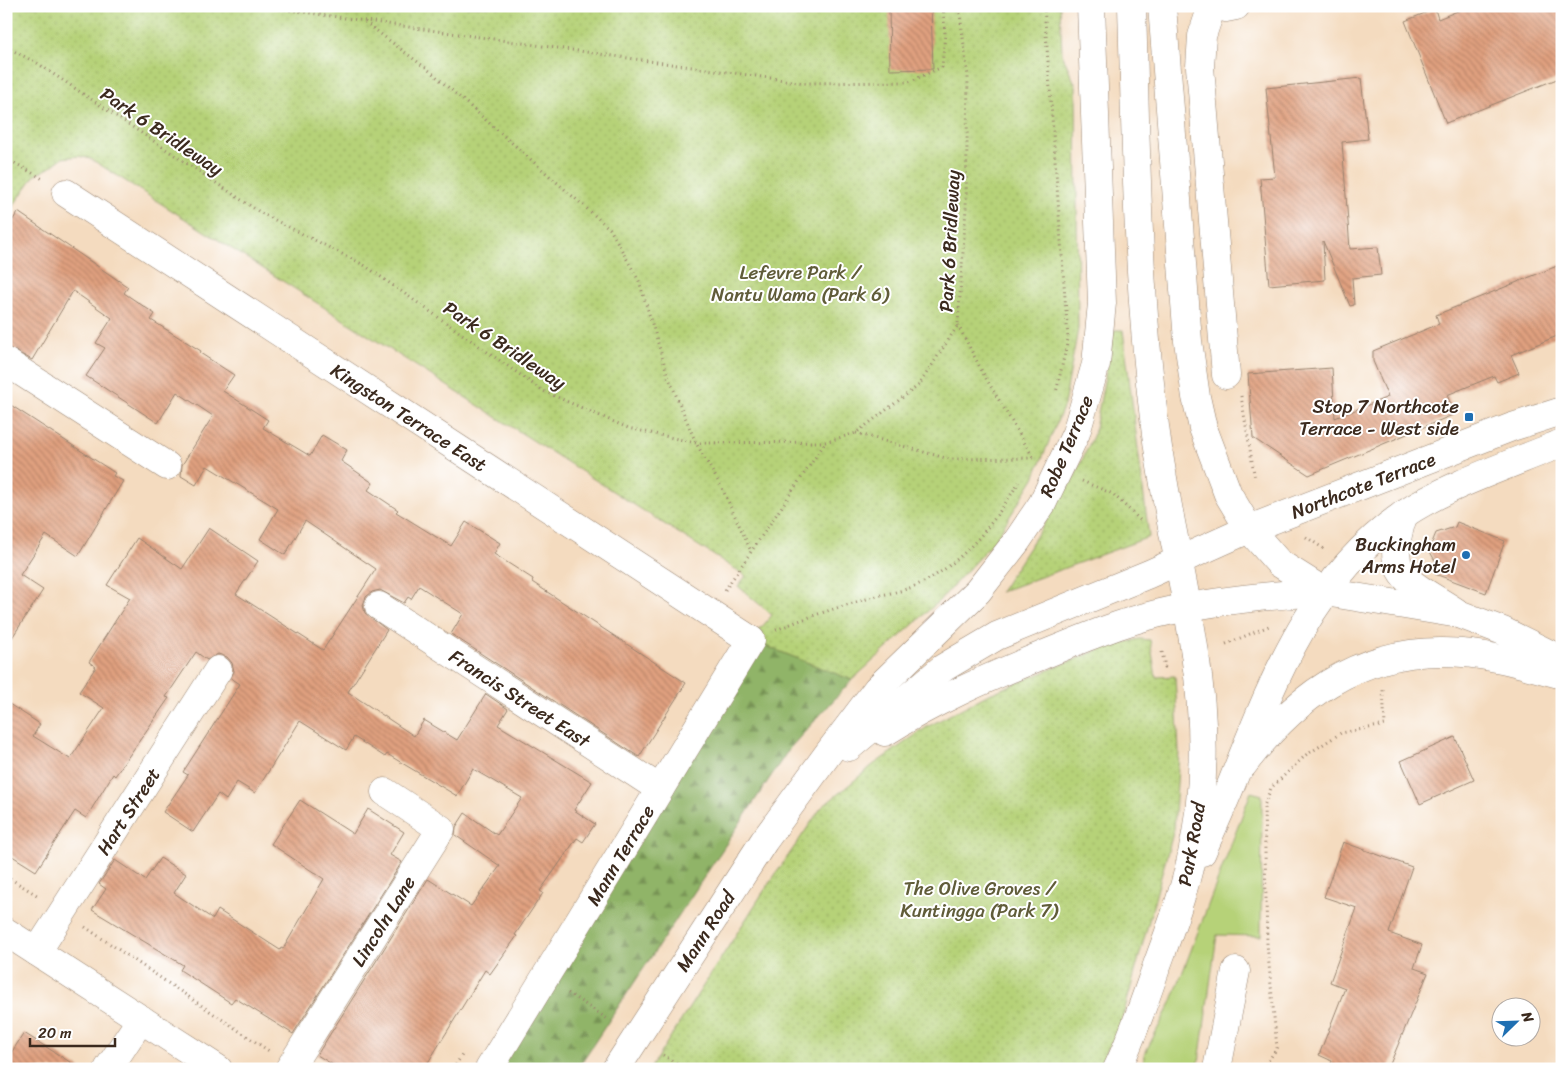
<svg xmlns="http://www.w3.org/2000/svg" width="1568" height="1075" viewBox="0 0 1568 1075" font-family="Sriracha,sans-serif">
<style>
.green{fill:#b6d278;stroke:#787e4b}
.forest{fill:url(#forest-firs);stroke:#666f43}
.park{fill:url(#park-dots);stroke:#787e4b}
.building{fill:url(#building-back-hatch)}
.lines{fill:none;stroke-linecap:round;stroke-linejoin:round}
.minor-casing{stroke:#98826e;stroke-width:29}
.highway-casing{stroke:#98826e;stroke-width:29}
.path{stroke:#98826e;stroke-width:3;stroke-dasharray:1 4;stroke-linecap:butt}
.minor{stroke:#fff;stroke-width:28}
.highway{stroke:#fff;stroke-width:28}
.poi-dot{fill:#1f6fb2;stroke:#fff;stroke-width:2}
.labels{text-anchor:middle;stroke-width:4;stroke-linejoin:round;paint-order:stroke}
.street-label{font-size:19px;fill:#3b2a1e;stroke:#fff}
.park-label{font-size:19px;fill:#605c39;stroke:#fff}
.poi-label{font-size:19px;fill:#3b2a1e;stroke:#fff;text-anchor:end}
</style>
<defs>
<pattern id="forest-firs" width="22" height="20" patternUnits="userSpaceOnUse" patternTransform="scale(1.25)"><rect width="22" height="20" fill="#90b468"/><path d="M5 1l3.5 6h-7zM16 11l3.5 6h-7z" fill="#779355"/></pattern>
<pattern id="park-dots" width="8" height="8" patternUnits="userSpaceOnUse" patternTransform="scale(1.25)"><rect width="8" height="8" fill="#b6d278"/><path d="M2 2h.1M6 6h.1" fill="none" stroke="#9db467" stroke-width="1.8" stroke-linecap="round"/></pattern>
<pattern id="building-back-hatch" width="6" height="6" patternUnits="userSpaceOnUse" patternTransform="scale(1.25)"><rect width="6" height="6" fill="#e0a07f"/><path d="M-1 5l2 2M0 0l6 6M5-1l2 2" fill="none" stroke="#b78367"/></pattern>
</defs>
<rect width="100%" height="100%" fill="#fff"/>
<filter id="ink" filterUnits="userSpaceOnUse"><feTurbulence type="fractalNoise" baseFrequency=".02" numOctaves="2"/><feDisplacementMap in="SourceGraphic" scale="10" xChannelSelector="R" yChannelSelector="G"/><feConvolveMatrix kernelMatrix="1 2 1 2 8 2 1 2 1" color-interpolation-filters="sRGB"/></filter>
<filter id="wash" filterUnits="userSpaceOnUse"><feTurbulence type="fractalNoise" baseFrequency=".0096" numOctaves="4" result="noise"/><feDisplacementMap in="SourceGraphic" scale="20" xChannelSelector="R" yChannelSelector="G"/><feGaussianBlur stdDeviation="1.12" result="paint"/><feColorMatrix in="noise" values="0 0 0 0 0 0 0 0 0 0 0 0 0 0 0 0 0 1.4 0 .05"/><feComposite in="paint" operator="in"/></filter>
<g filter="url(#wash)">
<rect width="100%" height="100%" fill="#f4dbbf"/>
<polygon class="green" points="1251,792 1262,795 1261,936 1217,935 1198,1069 1147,1069 1144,1065 1144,1055 1171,1003"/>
<polygon class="forest" points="751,640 852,680 789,749 577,1069 489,1069"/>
<g class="park">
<polygon points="6,6 1060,6 1062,54 1076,86 1078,329 1064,405 1034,478 995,540 939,601 852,680 751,640 772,615 738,586 746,576 91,159 79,156 62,158 49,168 35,175 6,216"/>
<polygon points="1114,330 1123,330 1149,537 1000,592 1074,478 1094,434"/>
<polygon points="1139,639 1150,640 1156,677 1175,676 1179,752 1174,829 1120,1027 1097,1069 650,1069 762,894 821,808 873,765 927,727 987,695 1101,649"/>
</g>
<g id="blocks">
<g class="building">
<polygon points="889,6 931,6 933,69 890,70"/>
<polygon points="1470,6 1562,6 1562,77 1446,123 1405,21 1435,9 1438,19"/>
<polygon points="1361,78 1368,139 1342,142 1350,249 1378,247 1381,275 1352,278 1354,305 1350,306 1323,241 1325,280 1269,285 1260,178 1275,177 1266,88"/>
<polygon points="18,212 128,287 124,293 155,314 151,320 201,351 200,353 234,375 223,391 268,420 263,428 310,456 322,435 347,450 341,461 373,483 368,490 398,510 396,512 451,546 466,522 500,543 494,554 533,579 532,582 686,683 639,757 451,634 463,614 419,586 411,599 408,597 404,603 380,590 372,592 366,597 363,605 365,613 387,630 348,692 414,736 424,720 457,740 486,694 508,709 498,725 592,782 574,810 595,824 583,842 577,838 540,891 543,893 515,935 517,936 490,974 485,970 424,1069 340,1069 317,1055 428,879 471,906 500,866 455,835 456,827 465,813 497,835 522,798 473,769 457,796 387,754 385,757 354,737 346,750 300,721 255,793 237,782 226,800 218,794 193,832 163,812 188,775 183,772 240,684 231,678 234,671 232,663 227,657 218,654 207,660 196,652 166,697 169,698 115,776 113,774 86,818 75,811 36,871 6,852 6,702 40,724 33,736 70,759 104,708 79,692 96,667 89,662 130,598 107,585 137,538 182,569 209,528 258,561 236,594 323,650 376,569 305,521 285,555 260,539 278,509 207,466 196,485 181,476 182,465 213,416 177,392 158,423 86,376 105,348 96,343 112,318 73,291 32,360 6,346 6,230"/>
<polygon points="1562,264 1562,334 1511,355 1519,373 1497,382 1494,376 1447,395 1455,414 1309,475 1253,438 1248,374 1332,368 1335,418 1388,397 1373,361 1373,351 1439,324 1436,315"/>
<polygon points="6,402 115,473 113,476 123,481 78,556 46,535 20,575 43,590 6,647"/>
<polygon points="1457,522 1505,541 1486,593 1435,574 1438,566 1429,550 1436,533 1455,527"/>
<polygon points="1455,737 1474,780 1420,804 1401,761"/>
<polygon points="300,800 353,834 368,809 404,832 390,855 402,862 293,1034 235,998 231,1003 180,970 183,965 92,910 106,889 99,884 115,860 145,880 160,858 186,874 174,893 213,919 218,910 280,950 281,948 283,949 324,879 271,844"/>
<polygon points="1343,842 1412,867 1389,933 1422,945 1414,968 1428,973 1388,1069 1329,1069 1332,1061 1319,1055 1345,988 1330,982 1357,908 1324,897"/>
<polygon points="24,1033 81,1069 6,1069 6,1061"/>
</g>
</g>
</g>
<g filter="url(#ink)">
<use href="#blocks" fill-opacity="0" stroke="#98826e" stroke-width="1"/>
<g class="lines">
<g class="minor-casing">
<g id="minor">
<polyline points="1212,6 1202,36 1200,67 1226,375"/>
<polyline points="1219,6 1226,8 1236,6"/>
<polyline points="66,193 751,640 489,1069"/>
<polyline points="6,362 167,466"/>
<polyline points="1325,592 1459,614 1503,631 1562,660"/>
<polyline points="379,606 660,789"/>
<path d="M1243 765C1293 699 1356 651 1443 652 1483 652 1523 664 1562 675"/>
<polyline points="6,932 218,1069"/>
<polyline points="37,952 218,670"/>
<polyline points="108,1069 141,1019"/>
<polyline points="289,1069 441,829 385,792"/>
<polyline points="1217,1069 1236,971"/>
</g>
</g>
<g class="highway-casing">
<g id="highway">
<polyline points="1162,6 1188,341 1196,397 1203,428 1228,494 1249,529 1279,563 1325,592"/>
<path d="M1404 514C1381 579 1410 581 1459 614"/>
<path d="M885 732C934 701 985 679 1038 657 1077 641 1116 624 1156 614 1211 601 1269 595 1325 592"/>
<polyline points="849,747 943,668 997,636 1149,574 1249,529 1512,427 1562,411"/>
<path d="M1202 852C1213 826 1225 801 1235 775 1274 678 1313 577 1403 515 1447 485 1512 464 1562 443"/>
<polyline points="616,1069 764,841 830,751 877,689 978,591 1017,541 1042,504 1076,433 1096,364 1102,303 1091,6"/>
<path d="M1117 1069C1133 1036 1144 1002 1156 968 1169 932 1183 896 1191 859 1206 793 1205 720 1195 654 1184 575 1163 498 1154 418 1137 282 1136 144 1132 6"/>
</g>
</g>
<g class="path">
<polyline points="260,6 805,83 909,82 942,67 945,33 943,6"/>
<polyline points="1044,6 1068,339 1056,393"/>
<polyline points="365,22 431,72 610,229 639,281 668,376 696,443 722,488 751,551"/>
<polyline points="6,47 37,63 261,213 364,265 543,391 628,428 696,443 825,442 856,433 919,385 958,325 966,208 968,76 959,6"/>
<polyline points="6,158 43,179"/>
<polyline points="958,325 984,375 1033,457"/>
<polyline points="1241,396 1255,479"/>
<polyline points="856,433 949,459 1033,458"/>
<polyline points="1082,481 1113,494 1140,520"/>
<polyline points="1306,537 1324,549"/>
<polyline points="725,590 825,443"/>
<path d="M776 630C809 616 842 606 877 596 890 593 904 591 917 585 962 565 994 523 1019 482"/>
<polyline points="1226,644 1269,626"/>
<polyline points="1162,652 1165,667 1169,665"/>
<polyline points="6,876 40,897"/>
<polyline points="85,927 269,1051"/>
<polyline points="568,993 609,1020"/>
<polyline points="663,1055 687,1069"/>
<polyline points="453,1069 462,1055"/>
<polyline points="1263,1069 1277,1048 1267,944 1264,806 1271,788 1306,755 1341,733 1385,725 1383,690"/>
</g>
<use href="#minor" class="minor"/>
<use href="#highway" class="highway"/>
</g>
</g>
<g class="poi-dot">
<rect x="1464" y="412" width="10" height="10" rx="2.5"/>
<circle cx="1466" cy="555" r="5"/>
</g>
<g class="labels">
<g class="street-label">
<text transform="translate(162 131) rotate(34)" y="7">Park 6 Bridleway</text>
<text transform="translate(949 241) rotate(-87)" y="7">Park 6 Bridleway</text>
<text transform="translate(505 345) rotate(34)" y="7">Park 6 Bridleway</text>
<text transform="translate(409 417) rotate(33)" y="7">Kingston Terrace East</text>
<text transform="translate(1066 446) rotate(-67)" y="7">Robe Terrace</text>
<text transform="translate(1363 485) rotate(-21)" y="7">Northcote Terrace</text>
<text transform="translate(520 698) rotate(33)" y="7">Francis Street East</text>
<text transform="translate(128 811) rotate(-57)" y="7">Hart Street</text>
<text transform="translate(1191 844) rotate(-80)" y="7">Park Road</text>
<text transform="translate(620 855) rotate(-59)" y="7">Mann Terrace</text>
<text transform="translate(383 921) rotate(-58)" y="7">Lincoln Lane</text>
<text transform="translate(705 931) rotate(-57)" y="7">Mann Road</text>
</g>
<g class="park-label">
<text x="800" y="279">Lefevre Park /<tspan x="800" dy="22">Nantu Wama (Park 6)</tspan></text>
<text x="979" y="895">The Olive Groves /<tspan x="979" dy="22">Kuntingga (Park 7)</tspan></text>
</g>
<g class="poi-label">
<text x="1459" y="413">Stop 7 Northcote<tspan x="1459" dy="22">Terrace - West side</tspan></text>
<text x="1456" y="551">Buckingham<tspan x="1456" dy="22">Arms Hotel</tspan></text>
</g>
</g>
<rect width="1568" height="1075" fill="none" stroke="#fff" stroke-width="25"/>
<g transform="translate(1516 1022) rotate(67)"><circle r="24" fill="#ffffff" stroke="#b1aaa5"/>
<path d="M0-4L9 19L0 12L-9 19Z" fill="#1f6fb2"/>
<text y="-8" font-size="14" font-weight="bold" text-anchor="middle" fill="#3b2a1e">N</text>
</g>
<path d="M30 1038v8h85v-8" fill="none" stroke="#3b2a1e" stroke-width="2.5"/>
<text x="38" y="1038" font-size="15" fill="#3b2a1e" stroke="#ffffff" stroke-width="4" paint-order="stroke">20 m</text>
</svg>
